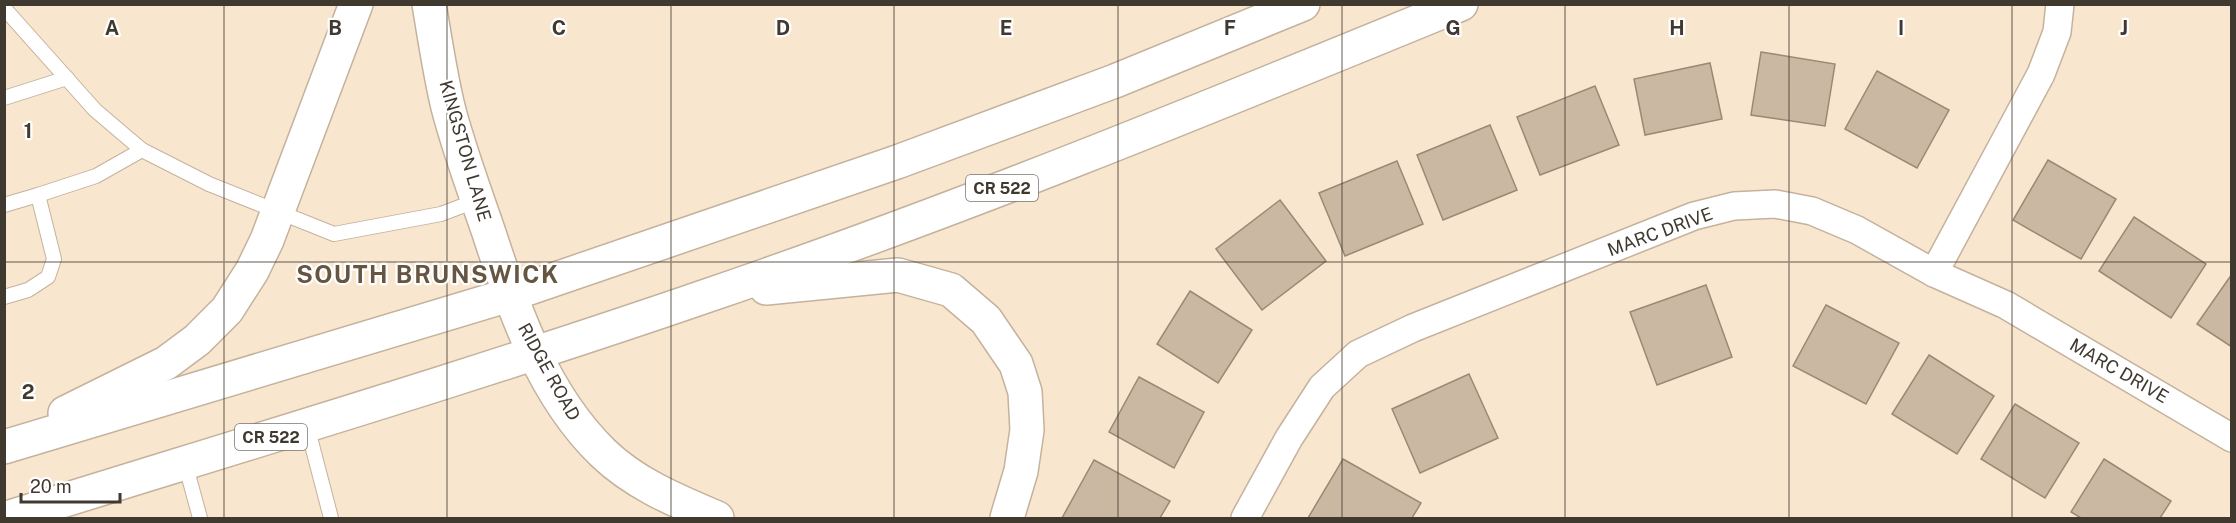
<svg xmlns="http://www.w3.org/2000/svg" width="2236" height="523" viewBox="0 0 2236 523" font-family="'Public Sans',sans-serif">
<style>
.building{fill:#cab8a2;stroke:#9a8974;stroke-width:1.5}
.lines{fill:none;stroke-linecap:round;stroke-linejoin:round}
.lane-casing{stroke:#c4b29d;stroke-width:16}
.street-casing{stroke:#c4b29d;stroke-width:30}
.secondary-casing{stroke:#c4b29d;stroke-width:36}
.primary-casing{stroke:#c4b29d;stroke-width:36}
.lane{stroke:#fff;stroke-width:14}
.street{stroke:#fff;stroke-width:27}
.secondary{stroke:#fff;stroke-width:33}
.primary{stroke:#fff;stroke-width:33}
.grid{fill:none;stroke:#403930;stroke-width:1.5;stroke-opacity:0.55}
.labels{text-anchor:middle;stroke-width:4.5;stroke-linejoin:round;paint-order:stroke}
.shield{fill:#fff;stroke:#79746e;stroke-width:1.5}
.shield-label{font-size:16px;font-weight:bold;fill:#403930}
.street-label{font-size:18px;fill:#403930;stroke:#fff}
.district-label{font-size:24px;font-weight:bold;letter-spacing:1.5px;fill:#655541;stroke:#fff}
.grid-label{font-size:20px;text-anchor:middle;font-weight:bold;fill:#403930;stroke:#fff;stroke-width:4.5;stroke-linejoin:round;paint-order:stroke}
</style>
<rect width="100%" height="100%" fill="#f9e6cf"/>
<g class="building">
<polygon points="1761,52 1835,64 1825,126 1751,115"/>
<polygon points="1710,63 1722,119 1645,135 1634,79"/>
<polygon points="1877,71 1949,110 1917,168 1845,129"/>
<polygon points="1595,86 1619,145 1540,175 1517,117"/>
<polygon points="1490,125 1517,190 1443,220 1417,155"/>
<polygon points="2048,160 2116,199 2081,259 2013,220"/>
<polygon points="1397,161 1423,224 1345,256 1319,193"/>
<polygon points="1280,200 1326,261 1262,310 1216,249"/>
<polygon points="2134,217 2206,264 2171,318 2099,271"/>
<polygon points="2232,274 2232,347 2197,324"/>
<polygon points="1706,285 1732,357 1657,385 1630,312"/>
<polygon points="1190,291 1252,330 1218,383 1157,344"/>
<polygon points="1826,305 1899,343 1866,404 1793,366"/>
<polygon points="1929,355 1994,396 1957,454 1892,414"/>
<polygon points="1469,374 1498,438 1420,473 1392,409"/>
<polygon points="1139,377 1204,412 1174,468 1109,432"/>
<polygon points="2015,404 2079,443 2045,498 1981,459"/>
<polygon points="1343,459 1421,503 1412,518 1308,518"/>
<polygon points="2104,459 2171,501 2160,518 2081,518 2071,512"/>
<polygon points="1094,460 1170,501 1160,518 1062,518"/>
</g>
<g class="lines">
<g class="lane-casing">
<g id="lane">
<polyline points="4,8 95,110 142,150"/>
<polyline points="4,98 67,78"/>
<polyline points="4,205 38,195"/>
<polyline points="4,297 28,290 48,277 54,259 38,195 96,176 142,150 209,184 334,234 441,214 478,200"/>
<polyline points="307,426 331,518"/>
<polyline points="185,463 200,518"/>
</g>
</g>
<g class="street-casing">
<g id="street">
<polyline points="1934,273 2041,74 2057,32 2060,4"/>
<polyline points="1245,518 1289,438 1322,387 1358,354 1413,328 1694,216 1734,206 1775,204 1812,211 1857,230 1934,273 2006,305 2232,438"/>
</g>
</g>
<g class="secondary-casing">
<path id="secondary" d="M429 4C435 39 440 74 448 107 459 150 475 192 489 233 514 310 543 395 603 453 635 484 677 501 717 518"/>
</g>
<g class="primary-casing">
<g id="primary">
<polyline points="766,288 898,275 951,290 986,320 1016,364 1025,392 1027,430 1021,471 1007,518"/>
<polyline points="65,413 166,363 197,340 227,310 252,271 267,240 356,4"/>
<polyline points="4,447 509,295 897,162 1115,81 1303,4"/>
<path d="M7 518C241 445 477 375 709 295 964 208 1212 106 1461 4"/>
</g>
</g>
<use href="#lane" class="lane"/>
<use href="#street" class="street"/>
<use href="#secondary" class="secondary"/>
<use href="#primary" class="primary"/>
</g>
<path class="grid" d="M224 4V518M447 4V518M671 4V518M894 4V518M1118 4V518M1342 4V518M1565 4V518M1789 4V518M2012 4V518M4 262H2232"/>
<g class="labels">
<g class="shield">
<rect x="966" y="175" width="72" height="26" rx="4.5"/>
<rect x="235" y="424" width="72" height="26" rx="4.5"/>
</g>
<g class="shield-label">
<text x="1002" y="194">CR 522</text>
<text x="271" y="443">CR 522</text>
</g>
<g class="street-label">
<text transform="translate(465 151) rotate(74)" y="6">KINGSTON LANE</text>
<text transform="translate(1660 232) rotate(-20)" y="6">MARC DRIVE</text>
<text transform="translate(2119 371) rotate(30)" y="6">MARC DRIVE</text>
<text transform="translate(549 372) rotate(61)" y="6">RIDGE ROAD</text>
</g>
<g class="district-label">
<text x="428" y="283">SOUTH BRUNSWICK</text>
</g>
</g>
<g class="grid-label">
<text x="112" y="35">A</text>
<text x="335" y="35">B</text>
<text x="559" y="35">C</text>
<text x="783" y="35">D</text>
<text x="1006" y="35">E</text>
<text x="1230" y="35">F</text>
<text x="1453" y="35">G</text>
<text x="1677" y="35">H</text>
<text x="1901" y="35">I</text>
<text x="2124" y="35">J</text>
<text x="28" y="138">1</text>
<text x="28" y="399">2</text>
</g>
<rect width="2236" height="523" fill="none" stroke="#403930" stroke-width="12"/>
<path d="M21 493v9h99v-9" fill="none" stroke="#403930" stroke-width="3"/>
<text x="30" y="493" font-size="18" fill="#403930" stroke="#ffffff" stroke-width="4.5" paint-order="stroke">20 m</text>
</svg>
